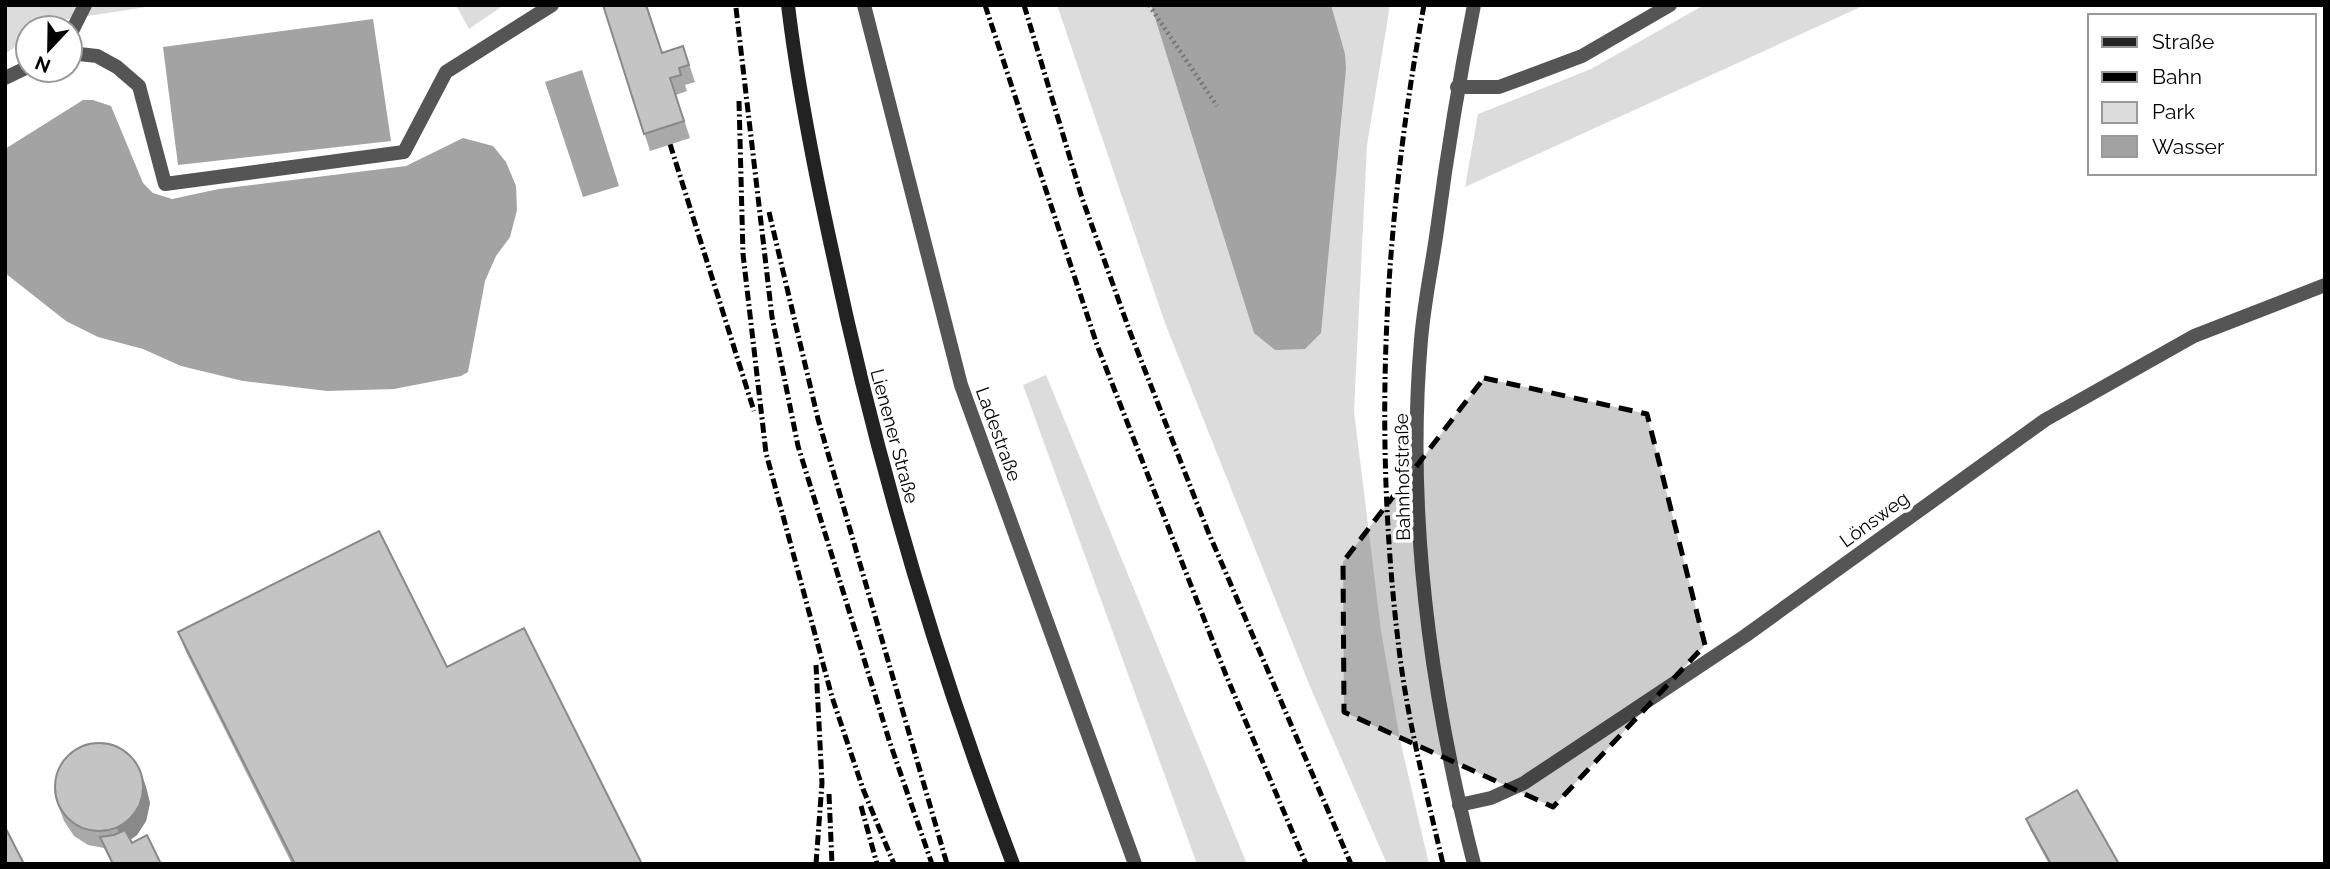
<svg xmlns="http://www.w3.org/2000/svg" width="2330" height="869" viewBox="0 0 2330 869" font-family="Raleway,sans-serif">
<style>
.green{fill:#dcdcdc}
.water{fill:#a3a3a3}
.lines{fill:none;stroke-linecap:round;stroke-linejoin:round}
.path{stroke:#777;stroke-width:4.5;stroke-dasharray:2 3.5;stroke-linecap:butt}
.lane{stroke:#555;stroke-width:14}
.street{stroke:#555;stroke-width:14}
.secondary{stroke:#222;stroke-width:14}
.rail{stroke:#000;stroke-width:5;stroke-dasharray:10 3.5 2 3.5;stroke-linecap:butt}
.wall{fill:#a9a9a9}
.shaded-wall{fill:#898989}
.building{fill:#c4c4c4;stroke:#898989;stroke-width:2}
.marked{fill:#000;fill-opacity:0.2;stroke:#000;stroke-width:5;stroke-dasharray:14 9;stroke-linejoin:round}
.labels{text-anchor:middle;stroke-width:7;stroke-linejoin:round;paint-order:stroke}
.street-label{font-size:19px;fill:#000;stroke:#fff}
</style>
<rect width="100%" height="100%" fill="#fff"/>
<g class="green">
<polygon points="5,5 159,5 43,23 38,28 28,28 28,38 5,54"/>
<polygon points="456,5 504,5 469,29"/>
<polygon points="1057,5 1390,5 1367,145 1354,411 1381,631 1400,740 1429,864 1387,864 1309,684 1165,323"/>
<polygon points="1704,5 1865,5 1465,187 1478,114 1591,69"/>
<polygon points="1046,375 1247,864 1197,864 1023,385"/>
</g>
<g class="water">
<polygon points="1151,5 1331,5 1345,54 1346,69 1321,333 1305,349 1275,350 1254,333"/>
<polygon points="373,19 391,141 178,165 163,47"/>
<polygon points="582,70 619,186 583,197 545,82"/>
<polygon points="83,100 93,100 111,106 143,183 153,193 172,199 219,189 406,166 463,138 493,146 506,162 516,186 517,210 510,237 496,256 485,281 468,372 461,376 394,389 327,391 243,381 181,366 143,349 98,337 66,321 5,273 5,149"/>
</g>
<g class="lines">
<polyline class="path" points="1149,5 1217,106"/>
<g class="lane">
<polyline points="864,5 961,385 1135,864"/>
<polyline points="70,35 85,5"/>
<polyline points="70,53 97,56 117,67 139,86 165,184 404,152 446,72 552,5"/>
<polyline points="5,78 28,67"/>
</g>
<g class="street">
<polyline points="1457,87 1499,87 1582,56 1670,5"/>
<polyline points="1459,805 1491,798 1524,783 1745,636 2045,420 2194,336 2325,285"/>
<path d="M1474 864C1431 696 1406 513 1421 340 1424 303 1432 266 1437 230 1447 154 1459 80 1474 5"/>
</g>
<path class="secondary" d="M788 5C798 89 815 173 833 255 877 463 937 666 1013 864"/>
<g class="rail">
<polyline points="985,5 1097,345 1226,675 1306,864"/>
<polyline points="1024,5 1082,198 1130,332 1207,529 1351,864"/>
<path d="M1424 5C1384 223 1372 437 1400 657 1409 727 1427 795 1443 864"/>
<polyline points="736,8 772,317 798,446 890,743 932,864"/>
<polyline points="739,101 743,254 766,453 832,697 863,789 894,864"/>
<polyline points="670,144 754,411"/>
<polyline points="769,212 818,419 947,864"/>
<polyline points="829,794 832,864"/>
<polyline points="861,806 877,864"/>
<polyline points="816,864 822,783 816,665"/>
</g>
</g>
<g class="wall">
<polygon points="603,5 647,5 662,52 683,46 695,82 685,85 687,91 676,95 690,138 650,151"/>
<polygon points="178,632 642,864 292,864 186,652"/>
<polygon points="140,770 146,787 150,803 146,821 137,835 130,840 132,843 161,864 112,864 104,848 88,845 74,836 64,821 58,805"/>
<polygon points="2026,819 2119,864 2049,864 2031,831"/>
</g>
<polygon class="shaded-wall" points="140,770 146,787 150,803 146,821 137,835 123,845 117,828"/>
<g class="building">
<polygon points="603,5 646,5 662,53 683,46 689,65 679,68 681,75 670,78 684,121 644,134"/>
<polygon points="379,531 447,667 524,628 642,864 295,864 178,632"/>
<circle cx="99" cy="787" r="44"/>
<polygon points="2077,790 2119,864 2051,864 2026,819"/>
<polygon points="5,827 24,864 5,864"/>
<polygon points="125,830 132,843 147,835 161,864 113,864 100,837 114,835"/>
</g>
<path class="marked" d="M1484 378 1647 414 1705 645 1553 807 1344 712 1343 562Z"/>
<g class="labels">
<g class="street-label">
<text transform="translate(999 434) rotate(70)" y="7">Ladestraße</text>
<text transform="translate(895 436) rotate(75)" y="7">Lienener Straße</text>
<text transform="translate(1402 477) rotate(-91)" y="7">Bahnhofstraße</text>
<text transform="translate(1874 519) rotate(-36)" y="7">Lönsweg</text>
</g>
</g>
<rect width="2330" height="869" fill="none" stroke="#000000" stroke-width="14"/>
<rect x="2088" y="14" width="228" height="161" fill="#ffffff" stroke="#999999" stroke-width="2"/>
<rect x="2102" y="37" width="35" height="10" fill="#222222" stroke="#999999" stroke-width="2"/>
<text x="2152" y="49" font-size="21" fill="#000000">Straße</text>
<rect x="2102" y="72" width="35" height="10" fill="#000000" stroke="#999999" stroke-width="2"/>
<text x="2152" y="84" font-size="21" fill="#000000">Bahn</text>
<rect x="2102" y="102" width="35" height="21" fill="#dcdcdc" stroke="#999999" stroke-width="2"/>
<text x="2152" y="119" font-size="21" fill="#000000">Park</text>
<rect x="2102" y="136" width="35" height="21" fill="#a3a3a3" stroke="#999999" stroke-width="2"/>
<text x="2152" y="154" font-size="21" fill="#000000">Wasser</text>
<g transform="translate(49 49) rotate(202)"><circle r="33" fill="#ffffff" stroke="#999999" stroke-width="2"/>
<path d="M0-5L12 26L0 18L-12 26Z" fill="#000000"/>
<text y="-10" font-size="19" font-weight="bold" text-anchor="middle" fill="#000000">N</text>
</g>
</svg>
